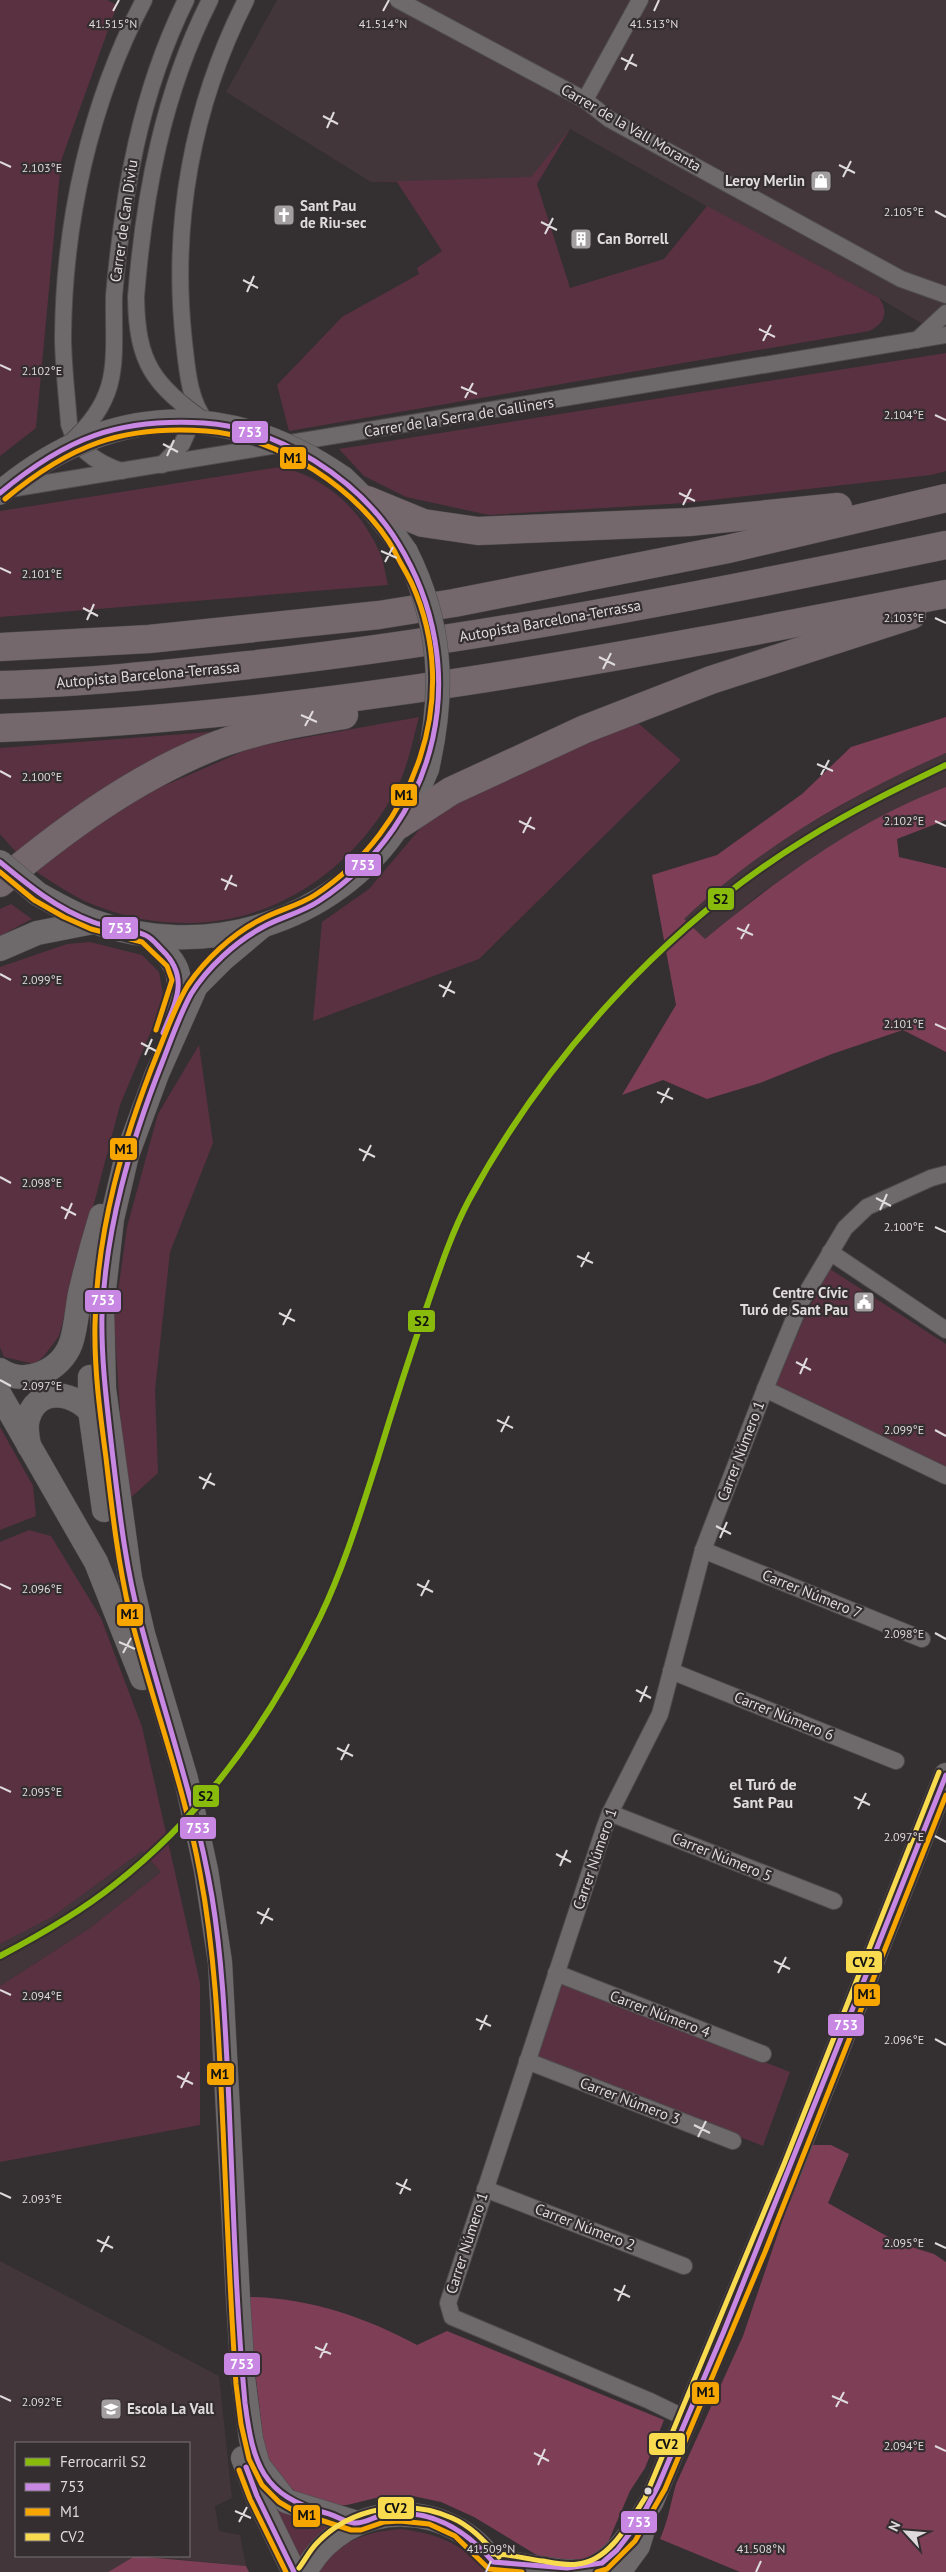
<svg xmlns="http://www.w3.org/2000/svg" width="946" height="2572" viewBox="0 0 946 2572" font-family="'PT Sans',sans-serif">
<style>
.built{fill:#42363a}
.green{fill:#5a3140}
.forest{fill:#7d3e56}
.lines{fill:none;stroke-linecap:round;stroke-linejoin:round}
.street-casing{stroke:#4f4b4c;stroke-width:18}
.secondary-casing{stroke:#4f4b4c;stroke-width:25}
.highway-casing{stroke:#4f4b4c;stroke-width:29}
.street{stroke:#6e6a6c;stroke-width:16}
.secondary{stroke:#6e6a6c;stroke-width:24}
.highway{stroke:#75686d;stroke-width:28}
.street-bridge-casing{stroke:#4f4b4c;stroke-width:18;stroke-linecap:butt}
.secondary-bridge-casing{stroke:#4f4b4c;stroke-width:25;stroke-linecap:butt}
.street-bridge{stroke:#6e6a6c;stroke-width:16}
.secondary-bridge{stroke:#6e6a6c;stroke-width:24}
.bus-1-casing{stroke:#352e30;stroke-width:9}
.bus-2-casing{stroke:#352e30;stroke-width:9}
.bus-3-casing{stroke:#352e30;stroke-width:9}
.bus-1{stroke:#c787e3;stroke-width:5}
.bus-2{stroke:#f7a600;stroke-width:5}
.bus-3{stroke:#f9db4f;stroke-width:5}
.rail-1-casing{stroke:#352e30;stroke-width:10}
.rail-1{stroke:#88bb0b;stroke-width:6}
.ticks{fill:none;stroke:#dfdbdc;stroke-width:2}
.bus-dot{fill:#dfdbdc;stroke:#352e30;stroke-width:2}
.labels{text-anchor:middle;stroke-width:4.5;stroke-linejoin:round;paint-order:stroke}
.street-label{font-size:15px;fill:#dfdbdc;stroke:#352e30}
.poi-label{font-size:15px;font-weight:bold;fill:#dfdbdc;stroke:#352e30;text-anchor:start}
.neighbourhood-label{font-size:16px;font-weight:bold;fill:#dfdbdc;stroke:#352e30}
.ticks-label{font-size:12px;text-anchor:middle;fill:#dfdbdc;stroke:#352e30;stroke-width:4.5;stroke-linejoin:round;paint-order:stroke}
.line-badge{stroke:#352e30;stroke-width:2}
.badge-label{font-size:14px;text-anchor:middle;font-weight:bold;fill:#fff}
.pale-badge-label{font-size:14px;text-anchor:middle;font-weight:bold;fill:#111}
</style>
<rect width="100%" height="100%" fill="#342f31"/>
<g class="built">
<polygon points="277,0 946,0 946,338 879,298 717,212 570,129 540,179 371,182 226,92"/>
<polygon points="946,753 946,787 865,826 798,867 756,897 704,940 683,919 733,875 779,841 893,776"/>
<polygon points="142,1851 161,1872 90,1928 0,1986 0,1944 52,1917"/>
<polygon points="0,2261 219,2376 232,2498 215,2506 219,2531 240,2535 246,2566 143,2556 189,2556 189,2443 16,2443 16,2556 135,2556 108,2572 0,2572"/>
</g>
<g class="green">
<polygon points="0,0 107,0 117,5 61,161 36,428 0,456"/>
<path d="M570 129 537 184 570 288 664 259 707 206 879 298C890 312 883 325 869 331L289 431 277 385 342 317 419 274 417 268 442 251 397 182H371L531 177Z"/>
<polygon points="946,353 946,471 931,475 685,503 489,515 406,497 364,476 339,449"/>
<path d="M280 467C326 477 360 509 379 551 384 561 385 574 388 585L0 617V511Z"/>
<path d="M419 717C413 739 408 765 398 786 339 900 216 954 94 905 72 896 52 882 32 869L143 795 253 747Z"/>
<polygon points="631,717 681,760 479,959 313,1021 322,922 369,889 429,818"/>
<polygon points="223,731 91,796 17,853 0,834 0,748"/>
<polygon points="11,904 32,919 0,936 0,909"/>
<polygon points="90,942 142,955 159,972 164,1000 120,1105 59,1336 44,1356 34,1364 4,1357 0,1347 0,967 67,944"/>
<polygon points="199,1045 213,1143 170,1252 155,1390 158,1473 126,1502 114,1320 127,1227 158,1114"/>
<polygon points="830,1269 946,1344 946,1467 776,1385 806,1314"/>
<polygon points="0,1427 33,1486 36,1516 0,1530"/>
<polygon points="29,1530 51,1536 101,1618 142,1727 200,1983 200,2125 0,2162 0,1986 90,1928 161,1872 142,1851 52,1917 0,1944 0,1542"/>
<polygon points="561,1983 790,2072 763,2146 537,2058"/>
<polygon points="267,2494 335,2524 311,2543 298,2559"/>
<path d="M400 2529C435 2533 464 2543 485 2572H316C339 2542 363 2532 400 2529Z"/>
</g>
<g class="forest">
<path d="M946 717V753C850 795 760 847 684 919L705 939C778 879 856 821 946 787V820L897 839 899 857 946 868V1052L903 1030 832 1054 760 1083 707 1099 663 1080 622 1095 676 1005 652 875 717 855 802 794 851 747Z"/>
<path d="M808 2145H831L849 2154 828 2203 899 2243 934 2254 946 2262V2572H740L660 2539C669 2518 670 2505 676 2484L743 2336Z"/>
<path d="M246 2297C306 2297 365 2317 417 2345L447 2331 664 2420 645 2468 630 2491 606 2547 591 2558 574 2563 555 2562 535 2554 474 2517 441 2502 413 2496H384L347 2505 322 2506 296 2492 275 2475 265 2453Z"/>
<polygon points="135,2556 246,2566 249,2572 108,2572"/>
</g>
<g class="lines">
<g class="street-casing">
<g id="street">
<polyline points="398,0 585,100 609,119 901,279 946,295"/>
<polyline points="585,100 640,0"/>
<path d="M114 296C123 193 140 93 186 0"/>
<path d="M136 297C144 194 163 93 210 0"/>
<polyline points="917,340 946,313"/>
<path d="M206 421C189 401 187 368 184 342 171 224 192 106 246 0"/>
<polyline points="162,465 182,444 195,415"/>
<path d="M121 471C97 463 76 449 69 424 67 395 63 365 63 336 64 222 90 102 144 0"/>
<polyline points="10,489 946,335"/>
<polyline points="830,1252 946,1330"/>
<polyline points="765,1389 946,1476"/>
<polyline points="703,1550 922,1639"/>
<polyline points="671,1671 896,1761"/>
<polyline points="610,1813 834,1901"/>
<polyline points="556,1973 763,2054"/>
<polyline points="527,2061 733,2141"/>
<polyline points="485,2189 684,2266"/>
<polyline points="687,2419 650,2401 452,2317 448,2303 604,1829 610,1813 660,1714 703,1550 765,1389 801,1302 845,1228 867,1207 931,1178 946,1174"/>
</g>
</g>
<g class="secondary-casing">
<g id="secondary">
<path d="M343 478C368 501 387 524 406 552"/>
<path d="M38 894C56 904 73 914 92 921 203 962 335 924 400 823 411 806 419 788 427 769"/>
<polyline points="261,927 223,959 196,986 157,1074 127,1155 112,1219 102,1307 104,1389 130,1578 143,1634 186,1779 206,1870 220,1962 238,2298 243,2377 251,2439 258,2465 286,2501 357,2523"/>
<path d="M146 935C175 961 188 971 172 1012"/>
<polyline points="0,949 37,933 93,922"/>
<path d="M0 1370C25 1387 61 1371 71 1343 76 1328 77 1310 80 1294 86 1268 93 1242 101 1216"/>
<polyline points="90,1377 90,1410 104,1510"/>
<polyline points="0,1395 96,1562 142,1678"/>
<path d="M29 1446C28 1439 26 1431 27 1423 34 1384 78 1390 96 1419"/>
<polyline points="243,2458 257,2496 294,2572"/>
<path d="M493 2562H503C527 2566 554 2572 579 2572 612 2569 636 2526 652 2501L791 2167 946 1775"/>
<path d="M305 2572C347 2495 458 2496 499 2572"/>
<polyline points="619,2572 638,2546 642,2533"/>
</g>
</g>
<g class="highway-casing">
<g id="highway">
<polyline points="367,500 423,523 478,531 689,522 838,507"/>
<polyline points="0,647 149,639 379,615 454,603 728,549 946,498"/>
<path d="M0 685C83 683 166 674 249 665 484 639 715 593 946 545"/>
<path d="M0 728C319 717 633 655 946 594"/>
<polyline points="399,825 451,791 585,729 711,680 912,615"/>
<path d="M0 883C64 830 130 781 207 749 249 731 298 723 344 715"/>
</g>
</g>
<use href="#street" class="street"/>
<use href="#secondary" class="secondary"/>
<use href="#highway" class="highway"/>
<g class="street-bridge-casing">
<g id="street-bridge">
<path d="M136 297C137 364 153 384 206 422"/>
<path d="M71 442C123 395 113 360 114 296"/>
</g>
</g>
<g class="secondary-bridge-casing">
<g id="secondary-bridge">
<path d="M0 493C107 403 228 398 343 478"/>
<path d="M406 552C442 624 445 691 427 769"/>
<polyline points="0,862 38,894"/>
</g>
</g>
<use href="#street-bridge" class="street-bridge"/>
<use href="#secondary-bridge" class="secondary-bridge"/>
<g class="bus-1-casing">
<g id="bus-1">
<path d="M0 493C66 438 118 418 204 423 279 428 359 479 398 543 474 667 441 821 319 901 301 913 281 917 263 927 235 942 207 968 191 994 179 1016 171 1040 162 1063 130 1144 106 1227 102 1315 101 1360 107 1405 112 1450 119 1508 125 1565 140 1621 164 1714 196 1802 212 1897 222 1958 225 2020 228 2082 233 2189 235 2296 245 2403 253 2464 262 2496 326 2513 335 2515 344 2522 354 2523 365 2524 373 2517 383 2515 428 2507 465 2529 493 2562L567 2568 602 2563 617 2550 640 2520 658 2486 724 2331 946 1775"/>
<path d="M0 862C29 886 57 909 93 922 109 928 129 928 145 935 151 937 157 945 162 950 190 977 176 1001 163 1033"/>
<polyline points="246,2467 257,2496 294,2572"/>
</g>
</g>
<g class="bus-2-casing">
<g id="bus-2">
<path d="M5 499C70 445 122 425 206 431 277 436 361 490 395 552 400 563 407 573 412 584 463 697 415 829 315 895 298 906 278 910 260 920 232 934 205 960 188 985 175 1006 167 1030 158 1052 123 1139 97 1229 95 1324 94 1369 100 1413 106 1458 112 1510 118 1563 130 1614 152 1701 184 1785 200 1873 216 1958 219 2043 223 2128 227 2214 230 2299 236 2384L241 2424 249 2459 262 2485 279 2502 296 2512 351 2530H361L384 2522 400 2521 429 2524 455 2536 489 2569 522 2572"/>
<polyline points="0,872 34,900 64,917 91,929 142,942 167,966 172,980 156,1030"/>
<polyline points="239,2470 250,2499 286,2572"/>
<polyline points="597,2572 607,2569 635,2541 665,2489 765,2252 946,1795"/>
</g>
</g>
<g class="bus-3-casing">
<g id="bus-3">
<path d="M493 2554C510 2554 526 2559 543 2561 554 2563 567 2566 578 2564 610 2561 630 2521 645 2498L784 2164 939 1772"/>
<path d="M299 2568C305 2560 310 2550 317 2543 351 2507 407 2498 452 2518 471 2526 485 2542 499 2557"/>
</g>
</g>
<use href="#bus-1" class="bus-1"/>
<use href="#bus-2" class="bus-2"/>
<use href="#bus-3" class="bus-3"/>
<g class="rail-1-casing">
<path id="rail-1" d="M0 1956C40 1935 79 1913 114 1885 204 1815 271 1719 320 1617 344 1567 360 1514 377 1461 393 1408 410 1355 428 1303 440 1268 452 1232 469 1200 546 1057 667 924 806 839 851 811 898 788 946 765"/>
</g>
<use href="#rail-1" class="rail-1"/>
</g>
<path class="ticks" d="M113 11 119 0M383 11 389 0M654 11 659 0M621 58 637 66M625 70 633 54M323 116 338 124M327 128 334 112M0 162 11 167M839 165 855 173M843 177 851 161M935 211 946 217M541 222 557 230M545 234 553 218M243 280 258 288M247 292 254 276M759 329 775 337M763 341 771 325M0 365 11 370M461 387 477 394M465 398 473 383M935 415 946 420M163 444 178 452M167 456 174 440M679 493 695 501M683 505 691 489M381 551 397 558M385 562 393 547M0 568 11 573M83 608 98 616M935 618 946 623M87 620 94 604M599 657 615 665M603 669 611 653M301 715 317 722M305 726 313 711M817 764 833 771M0 771 11 777M821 775 829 760M519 821 535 829M935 821 946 826M523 833 531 817M221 879 237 886M225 890 232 875M737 928 753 935M741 939 749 924M0 974 11 980M439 985 455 993M443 997 451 981M935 1024 946 1029M141 1043 156 1051M145 1055 152 1039M657 1092 673 1099M661 1103 669 1088M359 1149 375 1157M363 1161 371 1145M0 1177 11 1183M876 1198 891 1206M61 1207 76 1215M880 1210 887 1194M65 1219 72 1203M935 1227 946 1232M577 1256 593 1263M581 1267 589 1252M279 1313 295 1321M283 1325 291 1309M796 1362 811 1370M800 1374 807 1358M0 1380 11 1386M497 1420 513 1428M935 1430 946 1436M501 1432 509 1416M199 1477 215 1485M203 1489 211 1473M716 1526 731 1534M720 1538 727 1522M0 1584 11 1589M417 1584 433 1592M421 1596 429 1580M935 1633 946 1639M119 1642 135 1649M123 1653 131 1638M636 1690 651 1698M640 1702 647 1686M337 1748 353 1756M341 1760 349 1744M0 1787 11 1792M854 1797 870 1805M858 1809 866 1793M935 1836 946 1842M556 1854 571 1862M560 1866 567 1850M257 1912 273 1920M261 1924 269 1908M774 1961 790 1969M778 1973 786 1957M0 1990 11 1995M476 2019 491 2026M480 2030 487 2015M935 2039 946 2045M177 2076 193 2084M181 2088 189 2072M694 2125 710 2133M698 2137 706 2121M396 2183 411 2190M0 2193 11 2198M400 2194 407 2179M97 2240 113 2248M935 2243 946 2248M101 2252 109 2236M614 2289 630 2297M618 2301 625 2285M315 2347 331 2354M320 2358 327 2343M0 2396 11 2401M832 2396 848 2403M836 2407 844 2392M935 2446 946 2451M534 2453 549 2461M538 2465 545 2449M235 2511 251 2518M239 2522 247 2507M486 2572 491 2561M756 2572 761 2561"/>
<defs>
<g id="shop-square" transform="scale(1.125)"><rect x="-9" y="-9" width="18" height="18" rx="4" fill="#a39fa0" stroke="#352e30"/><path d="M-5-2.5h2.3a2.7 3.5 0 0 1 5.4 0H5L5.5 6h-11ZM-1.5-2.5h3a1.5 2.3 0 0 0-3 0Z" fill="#fff"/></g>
<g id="church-square" transform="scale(1.125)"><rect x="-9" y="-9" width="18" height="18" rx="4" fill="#a39fa0" stroke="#352e30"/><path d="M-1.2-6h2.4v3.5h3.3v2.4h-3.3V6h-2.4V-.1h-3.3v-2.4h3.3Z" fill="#fff"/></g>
<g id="building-square" transform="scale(1.125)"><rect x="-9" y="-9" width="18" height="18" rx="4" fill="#a39fa0" stroke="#352e30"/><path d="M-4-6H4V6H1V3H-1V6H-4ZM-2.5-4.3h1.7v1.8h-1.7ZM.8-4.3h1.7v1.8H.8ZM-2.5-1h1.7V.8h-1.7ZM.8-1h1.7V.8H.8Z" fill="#fff"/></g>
<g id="civic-square" transform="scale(1.125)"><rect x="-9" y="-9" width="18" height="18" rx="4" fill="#a39fa0" stroke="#352e30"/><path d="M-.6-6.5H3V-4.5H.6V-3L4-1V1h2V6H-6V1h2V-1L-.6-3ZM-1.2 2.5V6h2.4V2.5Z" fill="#fff"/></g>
<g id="school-square" transform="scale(1.125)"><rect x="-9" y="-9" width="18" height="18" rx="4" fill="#a39fa0" stroke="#352e30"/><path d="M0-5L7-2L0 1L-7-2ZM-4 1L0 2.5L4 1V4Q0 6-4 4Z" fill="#fff"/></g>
</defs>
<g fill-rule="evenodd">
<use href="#shop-square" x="821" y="181"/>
<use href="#church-square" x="284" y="215"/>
<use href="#building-square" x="581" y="239"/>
<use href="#civic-square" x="864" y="1302"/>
<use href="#school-square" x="111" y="2409"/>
</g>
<circle class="bus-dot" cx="648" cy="2491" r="4.5"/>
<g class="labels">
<g class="street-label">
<text transform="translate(631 128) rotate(30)" y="5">Carrer de la Vall Moranta</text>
<text transform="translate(124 221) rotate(-82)" y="5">Carrer de Can Diviu</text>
<text transform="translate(459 417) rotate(-9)" y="5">Carrer de la Serra de Galliners</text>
<text transform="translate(550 621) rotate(-10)" y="5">Autopista Barcelona-Terrassa</text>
<text transform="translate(148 675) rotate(-5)" y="5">Autopista Barcelona-Terrassa</text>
<text transform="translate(741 1451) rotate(-69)" y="5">Carrer Número 1</text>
<text transform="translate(812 1594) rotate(22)" y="5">Carrer Número 7</text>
<text transform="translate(784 1716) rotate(22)" y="5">Carrer Número 6</text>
<text transform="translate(722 1857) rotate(22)" y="5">Carrer Número 5</text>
<text transform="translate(595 1859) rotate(-71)" y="5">Carrer Número 1</text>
<text transform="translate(660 2014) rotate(21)" y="5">Carrer Número 4</text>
<text transform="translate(630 2101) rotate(21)" y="5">Carrer Número 3</text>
<text transform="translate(585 2227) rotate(21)" y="5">Carrer Número 2</text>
<text transform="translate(467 2243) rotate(-72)" y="5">Carrer Número 1</text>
</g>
<g class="poi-label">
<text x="805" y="186" text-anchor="end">Leroy Merlin</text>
<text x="300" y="211">Sant Pau<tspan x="300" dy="17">de Riu-sec</tspan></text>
<text x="597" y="244">Can Borrell</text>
<text x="848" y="1298" text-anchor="end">Centre Cívic<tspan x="848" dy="17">Turó de Sant Pau</tspan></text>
<text x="127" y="2414">Escola La Vall</text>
</g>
<g class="neighbourhood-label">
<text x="763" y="1790">el Turó de<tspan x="763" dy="18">Sant Pau</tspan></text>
</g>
</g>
<g class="ticks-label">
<text x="113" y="28">41.515°N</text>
<text x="383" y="28">41.514°N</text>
<text x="654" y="28">41.513°N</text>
<text x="42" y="172">2.103°E</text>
<text x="904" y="216">2.105°E</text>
<text x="42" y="375">2.102°E</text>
<text x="904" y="419">2.104°E</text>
<text x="42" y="578">2.101°E</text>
<text x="904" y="622">2.103°E</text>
<text x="42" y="781">2.100°E</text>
<text x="904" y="825">2.102°E</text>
<text x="42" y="984">2.099°E</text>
<text x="904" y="1028">2.101°E</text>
<text x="42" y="1187">2.098°E</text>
<text x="904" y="1231">2.100°E</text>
<text x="42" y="1390">2.097°E</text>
<text x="904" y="1434">2.099°E</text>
<text x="42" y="1593">2.096°E</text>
<text x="904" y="1638">2.098°E</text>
<text x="42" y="1796">2.095°E</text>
<text x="904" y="1841">2.097°E</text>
<text x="42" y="2000">2.094°E</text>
<text x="904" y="2044">2.096°E</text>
<text x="42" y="2203">2.093°E</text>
<text x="904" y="2247">2.095°E</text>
<text x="42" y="2406">2.092°E</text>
<text x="904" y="2450">2.094°E</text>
<text x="491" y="2553">41.509°N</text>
<text x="761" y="2553">41.508°N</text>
</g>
<g class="line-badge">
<rect x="231" y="420" width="38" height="24" rx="5" fill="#c787e3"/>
<rect x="279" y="446" width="28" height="24" rx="5" fill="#f7a600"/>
<rect x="390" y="783" width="28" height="24" rx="5" fill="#f7a600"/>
<rect x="344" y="853" width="38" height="24" rx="5" fill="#c787e3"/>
<rect x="707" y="887" width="28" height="24" rx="5" fill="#88bb0b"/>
<rect x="101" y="916" width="38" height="24" rx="5" fill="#c787e3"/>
<rect x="109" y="1137" width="29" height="24" rx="5" fill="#f7a600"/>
<rect x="84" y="1289" width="38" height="24" rx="5" fill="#c787e3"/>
<rect x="407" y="1309" width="29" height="24" rx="5" fill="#88bb0b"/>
<rect x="116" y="1603" width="28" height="24" rx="5" fill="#f7a600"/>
<rect x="192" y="1784" width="28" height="24" rx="5" fill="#88bb0b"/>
<rect x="179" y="1816" width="38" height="24" rx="5" fill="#c787e3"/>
<rect x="845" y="1950" width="38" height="24" rx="5" fill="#f9db4f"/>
<rect x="853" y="1983" width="28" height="24" rx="5" fill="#f7a600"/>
<rect x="827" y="2013" width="38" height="24" rx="5" fill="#c787e3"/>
<rect x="206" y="2062" width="29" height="24" rx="5" fill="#f7a600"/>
<rect x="223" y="2352" width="38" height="24" rx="5" fill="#c787e3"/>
<rect x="691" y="2381" width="29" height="24" rx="5" fill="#f7a600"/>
<rect x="648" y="2432" width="38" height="24" rx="5" fill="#f9db4f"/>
<rect x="377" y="2496" width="38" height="24" rx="5" fill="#f9db4f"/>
<rect x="292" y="2504" width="29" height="24" rx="5" fill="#f7a600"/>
<rect x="620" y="2510" width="38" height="24" rx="5" fill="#c787e3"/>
</g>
<g class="badge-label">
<text x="250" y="437">753</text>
<text x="363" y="870">753</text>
<text x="120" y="933">753</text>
<text x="103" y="1305">753</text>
<text x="198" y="1833">753</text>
<text x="846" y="2030">753</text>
<text x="242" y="2369">753</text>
<text x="639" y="2527">753</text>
</g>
<g class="pale-badge-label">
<text x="293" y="463">M1</text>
<text x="404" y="800">M1</text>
<text x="721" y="904">S2</text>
<text x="124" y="1154">M1</text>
<text x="422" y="1326">S2</text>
<text x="130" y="1619">M1</text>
<text x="206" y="1801">S2</text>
<text x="864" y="1967">CV2</text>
<text x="867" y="1999">M1</text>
<text x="220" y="2079">M1</text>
<text x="706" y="2397">M1</text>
<text x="667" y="2449">CV2</text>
<text x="396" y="2513">CV2</text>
<text x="307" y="2520">M1</text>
</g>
<rect x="15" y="2442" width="175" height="115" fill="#352e30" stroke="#797375"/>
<rect x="25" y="2458" width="25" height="8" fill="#88bb0b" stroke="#797375"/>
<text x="60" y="2467" font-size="15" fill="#dfdbdc">Ferrocarril S2</text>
<rect x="25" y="2483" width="25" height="8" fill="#c787e3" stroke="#797375"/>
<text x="60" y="2492" font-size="15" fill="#dfdbdc">753</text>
<rect x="25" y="2508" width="25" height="8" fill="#f7a600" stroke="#797375"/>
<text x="60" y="2517" font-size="15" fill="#dfdbdc">M1</text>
<rect x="25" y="2533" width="25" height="8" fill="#f9db4f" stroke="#797375"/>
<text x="60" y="2542" font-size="15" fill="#dfdbdc">CV2</text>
<g transform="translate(906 2532) rotate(296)" stroke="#352e30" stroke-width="4" paint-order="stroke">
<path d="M0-4L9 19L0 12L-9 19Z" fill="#dfdbdc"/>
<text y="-8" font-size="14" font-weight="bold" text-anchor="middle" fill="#dfdbdc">N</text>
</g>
</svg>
